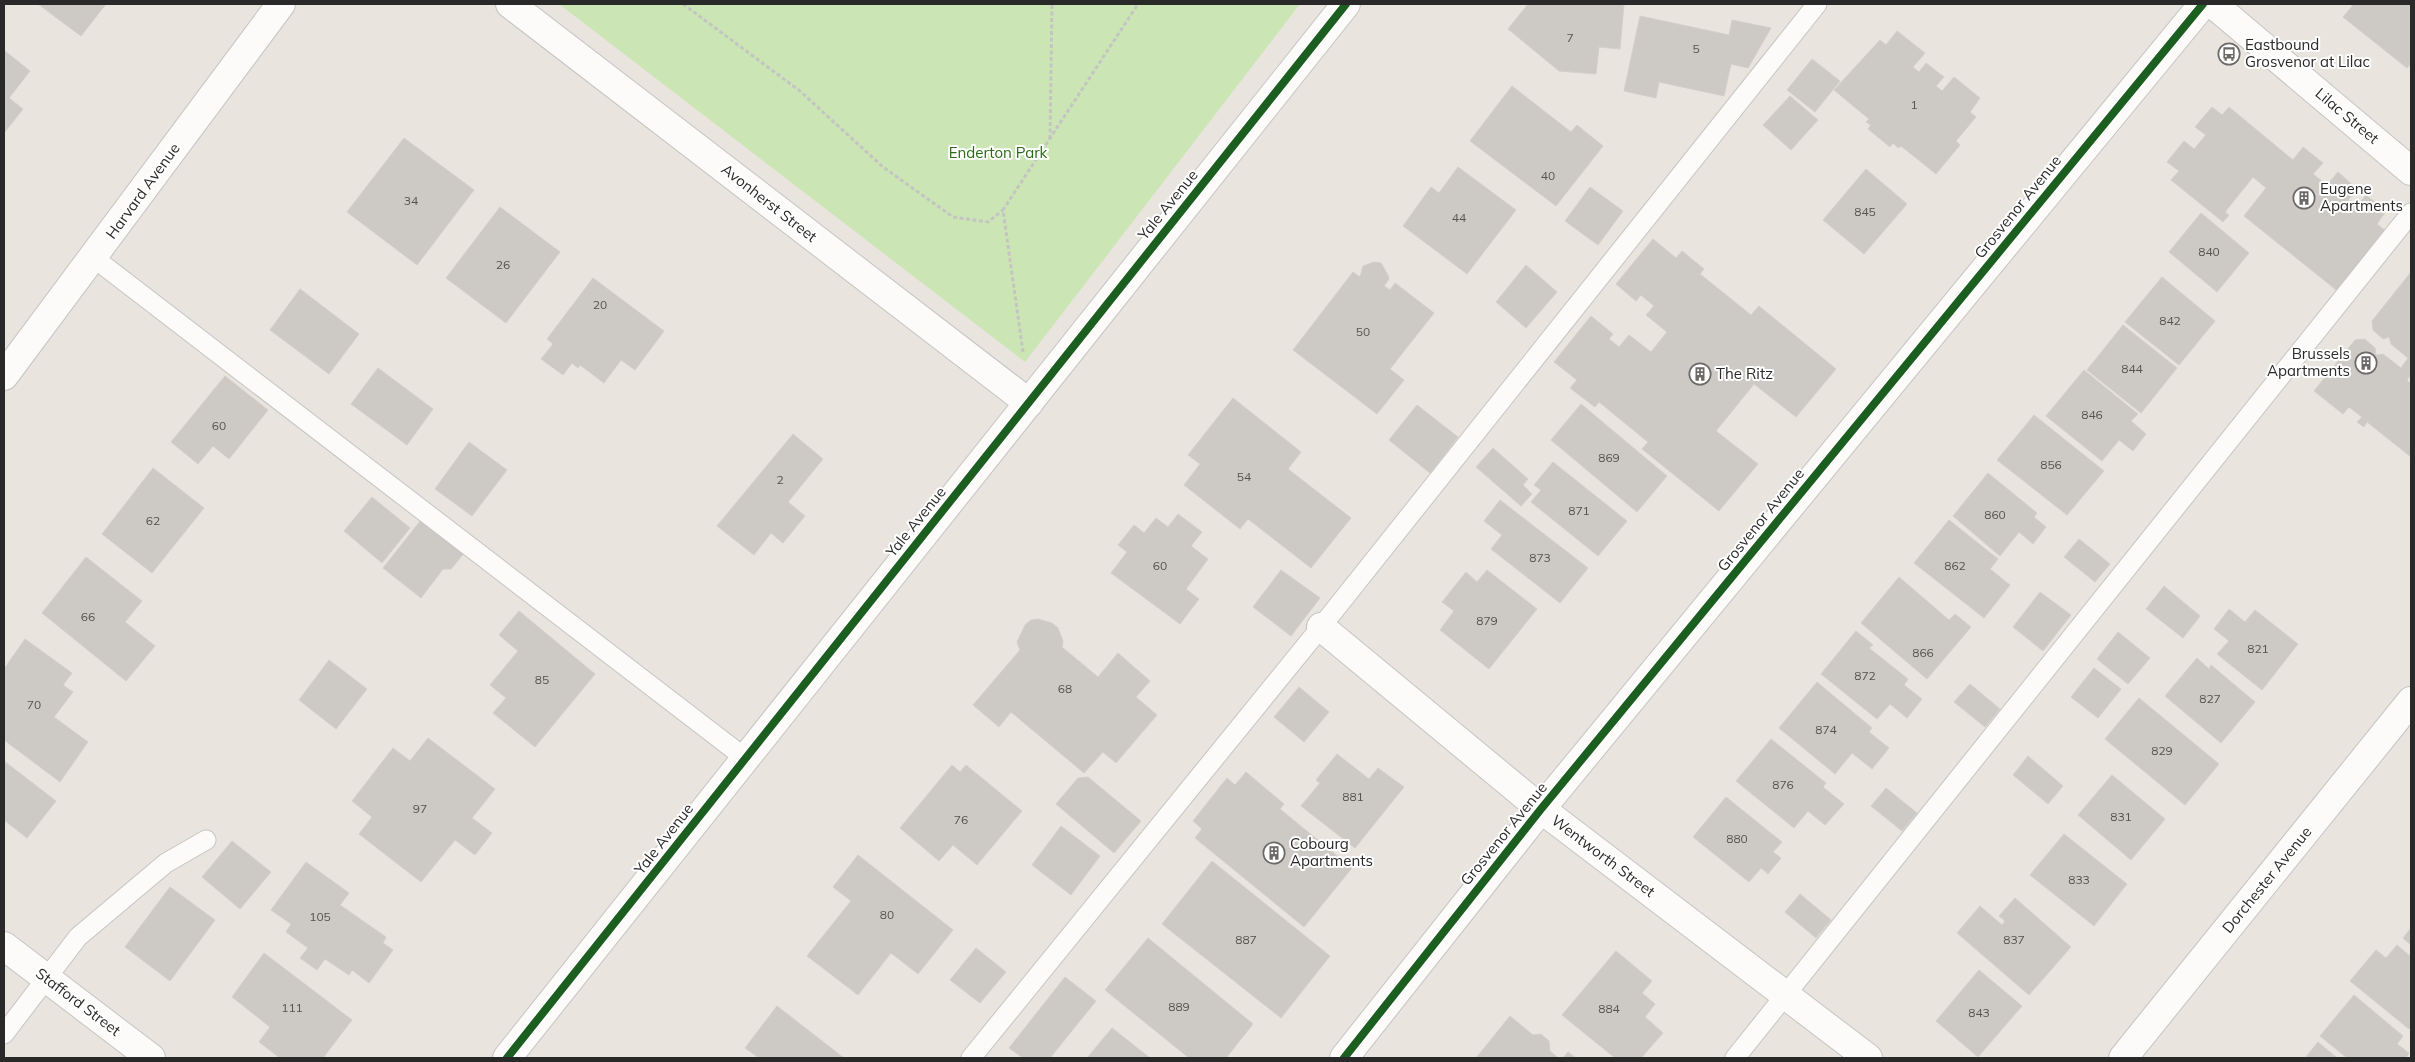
<svg xmlns="http://www.w3.org/2000/svg" width="2415" height="1062" viewBox="0 0 2415 1062" font-family="Mulish,sans-serif">
<style>
.green{fill:#cbe6b4}
.building{fill:#cdcac5;stroke:#d3cfca}
.lines{fill:none;stroke-linecap:round;stroke-linejoin:round}
.lane-casing{stroke:#c5c4c4;stroke-width:21}
.street-casing{stroke:#c5c4c4;stroke-width:30}
.secondary-casing{stroke:#c5c4c4;stroke-width:30}
.path{stroke:#c4c4c3;stroke-width:3;stroke-dasharray:4 2.5;stroke-linecap:butt}
.lane{stroke:#fcfbfa;stroke-width:19}
.street{stroke:#fcfbfa;stroke-width:28}
.secondary{stroke:#fcfbfa;stroke-width:28}
.cycleway-casing{stroke:#fff;stroke-width:11}
.cycleway{stroke:#1b5e20;stroke-width:8}
.labels{text-anchor:middle;stroke-width:4;stroke-linejoin:round;paint-order:stroke}
.number-label{font-size:12px;fill:#545352}
.poi-label{font-size:15px;fill:#292929;stroke:#fff;text-anchor:start}
.street-label{font-size:15px;fill:#292929;stroke:#fff}
.park-label{font-size:15px;fill:#296b14;stroke:#fff}
</style>
<rect width="100%" height="100%" fill="#e9e4de"/>
<polygon class="green" points="559,4 1300,4 1025,362"/>
<g class="building">
<polygon points="38,4 106,4 81,36"/>
<polygon points="1528,4 1624,4 1620,49 1599,47 1596,74 1559,71 1508,29"/>
<polygon points="2354,4 2411,4 2411,63 2407,68 2343,17"/>
<polygon points="1640,16 1729,35 1732,20 1771,28 1748,68 1731,64 1724,96 1659,82 1656,98 1624,91"/>
<polygon points="1897,31 1925,53 1913,67 1919,72 1926,63 1944,77 1936,86 1942,91 1954,77 1980,98 1970,112 1976,117 1956,141 1960,145 1936,174 1901,146 1898,148 1893,143 1890,147 1868,129 1871,125 1866,122 1869,119 1834,90 1880,40 1886,45"/>
<polygon points="5,51 30,71 9,98 23,109 4,133"/>
<polygon points="1812,59 1840,81 1815,112 1787,90"/>
<polygon points="1512,86 1571,132 1577,125 1603,146 1556,206 1470,141"/>
<polygon points="1790,96 1818,120 1791,150 1763,125"/>
<polygon points="2212,107 2222,115 2229,107 2293,160 2303,147 2323,163 2313,174 2327,185 2338,172 2357,189 2348,200 2356,207 2366,195 2386,211 2377,224 2388,233 2340,293 2244,216 2266,188 2253,177 2225,212 2229,215 2223,222 2171,180 2179,171 2167,162 2184,141 2194,149 2206,135 2195,127"/>
<polygon points="404,138 474,190 417,265 347,212"/>
<polygon points="1458,167 1516,210 1467,274 1403,226 1431,187 1439,193"/>
<polygon points="1866,169 1907,204 1864,254 1823,220"/>
<polygon points="1590,187 1623,211 1598,245 1565,221"/>
<polygon points="500,207 560,252 506,323 446,278"/>
<polygon points="2201,213 2249,253 2217,292 2169,252"/>
<polygon points="1653,239 1676,258 1682,251 1704,269 1700,274 1751,315 1759,306 1836,369 1796,417 1754,384 1716,431 1758,464 1719,511 1642,449 1648,442 1599,402 1595,407 1570,388 1577,380 1554,362 1591,316 1613,334 1609,339 1619,347 1629,335 1651,352 1667,332 1646,315 1654,306 1641,295 1636,301 1616,284"/>
<polygon points="1374,262 1381,263 1388,275 1389,279 1384,286 1390,290 1395,283 1434,313 1390,369 1404,380 1377,414 1293,350 1353,272 1360,277 1363,266"/>
<polygon points="1526,265 1557,292 1526,328 1496,302"/>
<polygon points="2411,272 2411,374 2407,380 2411,384 2411,457 2367,422 2364,427 2357,422 2362,417 2349,407 2343,414 2314,391 2355,340 2365,339 2375,348 2376,355 2383,354 2401,368 2408,358 2391,344 2389,337 2383,339 2373,330 2372,321"/>
<polygon points="2162,277 2215,321 2179,365 2125,322"/>
<polygon points="593,278 664,331 635,370 621,360 604,383 580,365 578,368 572,363 563,375 541,359 553,344 547,339"/>
<polygon points="300,289 359,334 329,374 270,330"/>
<polygon points="2123,325 2177,368 2141,413 2087,370"/>
<polygon points="378,368 433,409 407,445 351,404"/>
<polygon points="2084,370 2138,414 2131,421 2146,434 2133,451 2119,440 2102,461 2046,416"/>
<polygon points="225,376 268,410 229,459 213,446 198,464 171,442"/>
<polygon points="1233,398 1301,452 1288,469 1351,518 1311,568 1248,519 1240,529 1184,485 1200,464 1188,455"/>
<polygon points="1581,404 1667,476 1637,512 1551,440"/>
<polygon points="1417,405 1458,437 1430,473 1389,440"/>
<polygon points="2034,415 2104,471 2067,515 1997,460"/>
<polygon points="793,434 823,459 788,502 805,516 783,543 771,533 754,555 717,526"/>
<polygon points="469,442 507,470 472,516 435,489"/>
<polygon points="1493,448 1528,479 1523,485 1532,494 1521,506 1476,467"/>
<polygon points="1553,462 1627,521 1598,556 1531,502 1541,490 1534,485"/>
<polygon points="153,468 204,508 152,573 102,534"/>
<polygon points="1988,473 2037,513 2034,517 2046,527 2033,544 2019,532 2000,556 1953,516"/>
<polygon points="372,497 410,528 382,563 344,531"/>
<polygon points="1500,500 1588,568 1560,603 1491,549 1502,535 1484,521"/>
<polygon points="1178,514 1202,532 1191,546 1208,559 1186,589 1199,599 1180,624 1111,573 1127,552 1118,545 1134,525 1144,533 1156,518 1168,527"/>
<polygon points="425,515 465,552 451,569 443,569 421,598 383,568"/>
<polygon points="1949,520 1998,559 1990,569 2010,585 1984,618 1914,563"/>
<polygon points="2079,539 2110,564 2095,582 2064,557"/>
<polygon points="86,557 142,601 125,622 155,646 126,681 42,613"/>
<polygon points="1281,570 1320,598 1291,636 1253,607"/>
<polygon points="1487,570 1537,609 1489,669 1440,630 1454,611 1442,602 1466,572 1477,582"/>
<polygon points="1899,577 1949,620 1955,614 1971,627 1927,679 1861,623"/>
<polygon points="2164,586 2200,616 2183,638 2146,609"/>
<polygon points="2040,592 2071,615 2043,651 2013,627"/>
<polygon points="2229,609 2245,622 2255,610 2298,644 2262,690 2217,654 2229,641 2214,629"/>
<polygon points="519,611 595,674 535,747 493,713 506,698 490,685 518,651 499,635"/>
<polygon points="1038,619 1052,623 1058,628 1063,641 1062,647 1098,677 1118,653 1150,681 1136,697 1157,715 1116,763 1103,752 1084,773 1011,712 999,727 973,705 1020,650 1017,642 1025,625 1031,620"/>
<polygon points="1856,631 1873,645 1869,648 1908,679 1904,685 1922,699 1907,718 1890,704 1877,719 1821,674"/>
<polygon points="2118,632 2150,658 2128,684 2097,659"/>
<polygon points="25,639 72,673 63,685 73,692 54,717 88,742 60,782 4,740 4,669"/>
<polygon points="2197,658 2209,669 2211,665 2255,702 2221,743 2165,696"/>
<polygon points="329,660 367,689 336,729 299,700"/>
<polygon points="2094,668 2121,689 2098,718 2071,697"/>
<polygon points="1817,682 1872,728 1869,732 1889,748 1872,769 1852,753 1835,774 1779,728"/>
<polygon points="1970,684 2000,709 1985,727 1954,702"/>
<polygon points="1299,687 1329,712 1304,742 1274,717"/>
<polygon points="2139,698 2219,764 2185,805 2105,739"/>
<polygon points="428,738 495,789 472,818 492,833 475,855 455,840 421,882 359,834 372,817 352,801 393,748 410,761"/>
<polygon points="1771,739 1826,783 1823,787 1844,804 1825,825 1808,811 1794,828 1736,781"/>
<polygon points="1337,754 1369,779 1378,768 1404,787 1355,848 1301,806 1320,783 1316,780"/>
<polygon points="2028,756 2063,786 2048,804 2013,775"/>
<polygon points="4,761 56,801 27,838 4,820"/>
<polygon points="952,765 960,772 966,765 1022,811 977,865 953,845 939,861 900,828"/>
<polygon points="1246,772 1284,804 1280,809 1352,868 1304,927 1195,838 1202,829 1193,821 1227,778 1235,785"/>
<polygon points="2112,775 2165,819 2131,860 2078,815"/>
<polygon points="1088,777 1141,821 1114,853 1056,804 1078,778"/>
<polygon points="1886,788 1917,813 1902,831 1871,806"/>
<polygon points="1726,797 1782,842 1773,852 1781,858 1768,874 1761,868 1749,882 1693,837"/>
<polygon points="1061,826 1100,856 1071,895 1032,865"/>
<polygon points="2064,834 2127,884 2094,926 2030,875"/>
<polygon points="232,841 271,872 240,909 202,877"/>
<polygon points="858,855 953,930 918,974 891,953 858,995 807,956 851,901 833,887"/>
<polygon points="1212,861 1330,956 1281,1018 1162,924"/>
<polygon points="306,862 349,893 340,905 386,937 383,943 393,950 369,983 352,970 349,975 325,959 317,970 300,958 308,948 286,932 291,924 271,910"/>
<polygon points="170,887 215,920 170,981 125,947"/>
<polygon points="1800,894 1831,920 1816,938 1785,912"/>
<polygon points="2015,898 2071,947 2029,995 1957,933 1980,906 2002,925 2005,921 1999,916"/>
<polygon points="2411,928 2411,945 2403,938"/>
<polygon points="1148,938 1253,1024 1226,1058 1189,1058 1105,990"/>
<polygon points="2397,945 2411,957 2411,1026 2409,1029 2350,981 2376,950 2386,958"/>
<polygon points="976,948 1006,972 980,1003 950,980"/>
<polygon points="1616,951 1652,981 1642,993 1655,1004 1645,1017 1663,1033 1641,1058 1615,1058 1562,1015"/>
<polygon points="264,953 352,1020 323,1058 280,1058 259,1042 270,1027 232,997"/>
<polygon points="1979,970 2022,1006 1978,1057 1936,1021"/>
<polygon points="1065,977 1096,1001 1050,1058 1023,1058 1009,1048"/>
<polygon points="2354,995 2403,1036 2397,1044 2409,1053 2406,1058 2347,1058 2320,1036"/>
<polygon points="777,1006 844,1058 759,1058 745,1048"/>
<polygon points="1510,1016 1533,1035 1541,1034 1549,1041 1550,1051 1558,1058 1476,1058"/>
<polygon points="1112,1028 1150,1058 1087,1058"/>
<polygon points="2318,1042 2337,1058 2305,1058"/>
<polygon points="1568,1052 1576,1058 1563,1058"/>
</g>
<g class="lines">
<g class="lane-casing">
<g id="lane">
<polyline points="94,258 745,758"/>
<polyline points="4,1034 78,937 166,863 206,840"/>
<polyline points="971,1058 1321,627 1817,4"/>
<polyline points="1735,1058 2411,213"/>
</g>
</g>
<g class="street-casing">
<g id="street">
<polyline points="510,4 1029,403"/>
<polyline points="4,376 281,4"/>
<polyline points="1321,627 1541,809 1868,1058"/>
<polyline points="507,1058 1346,4"/>
<polyline points="2123,1058 2411,701"/>
</g>
</g>
<g class="secondary-casing">
<g id="secondary">
<polyline points="2213,4 2411,171"/>
<polyline points="4,946 151,1058"/>
<polyline points="1344,1058 1541,809 2203,4"/>
</g>
</g>
<g class="path">
<polyline points="683,4 800,91 883,167 953,217 988,222 1003,210"/>
<polyline points="1050,139 1052,4"/>
<polyline points="1023,352 1003,210 1138,4"/>
</g>
<use href="#lane" class="lane"/>
<use href="#street" class="street"/>
<use href="#secondary" class="secondary"/>
<g class="cycleway-casing">
<g id="cycleway">
<polyline points="507,1058 1346,4"/>
<polyline points="1344,1058 1541,809 2203,4"/>
</g>
</g>
<use href="#cycleway" class="cycleway"/>
</g>
<defs>
<g id="bus-ring" transform="scale(1.125)"><circle r="9.5" fill="#fff" stroke="#6c6a68" stroke-width="1.5"/><path d="M-5-6H5V4H4V6H2V4H-2V6H-4V4H-5ZM-3.5-4V0h7V-4ZM-3.5 1.2v1.5H-2V1.2ZM2 1.2v1.5H3.5V1.2Z" fill="#6c6a68"/></g>
<g id="building-ring" transform="scale(1.125)"><circle r="9.5" fill="#fff" stroke="#6c6a68" stroke-width="1.5"/><path d="M-4-6H4V6H1V3H-1V6H-4ZM-2.5-4.3h1.7v1.8h-1.7ZM.8-4.3h1.7v1.8H.8ZM-2.5-1h1.7V.8h-1.7ZM.8-1h1.7V.8H.8Z" fill="#6c6a68"/></g>
</defs>
<g fill-rule="evenodd">
<use href="#bus-ring" x="2229" y="54"/>
<use href="#building-ring" x="2304" y="198"/>
<use href="#building-ring" x="2366" y="363"/>
<use href="#building-ring" x="1700" y="374"/>
<use href="#building-ring" x="1274" y="853"/>
</g>
<g class="labels">
<g class="number-label">
<text x="1570" y="42">7</text>
<text x="1696" y="53">5</text>
<text x="1914" y="109">1</text>
<text x="1548" y="180">40</text>
<text x="411" y="205">34</text>
<text x="1865" y="216">845</text>
<text x="1459" y="222">44</text>
<text x="2209" y="256">840</text>
<text x="503" y="269">26</text>
<text x="600" y="309">20</text>
<text x="2170" y="325">842</text>
<text x="1363" y="336">50</text>
<text x="2132" y="373">844</text>
<text x="2092" y="419">846</text>
<text x="219" y="430">60</text>
<text x="1609" y="462">869</text>
<text x="2051" y="469">856</text>
<text x="1244" y="481">54</text>
<text x="780" y="484">2</text>
<text x="1579" y="515">871</text>
<text x="1995" y="519">860</text>
<text x="153" y="525">62</text>
<text x="1540" y="562">873</text>
<text x="1160" y="570">60</text>
<text x="1955" y="570">862</text>
<text x="88" y="621">66</text>
<text x="1487" y="625">879</text>
<text x="2258" y="653">821</text>
<text x="1923" y="657">866</text>
<text x="1865" y="680">872</text>
<text x="542" y="684">85</text>
<text x="1065" y="693">68</text>
<text x="2210" y="703">827</text>
<text x="34" y="709">70</text>
<text x="1826" y="734">874</text>
<text x="2162" y="755">829</text>
<text x="1783" y="789">876</text>
<text x="1353" y="801">881</text>
<text x="420" y="813">97</text>
<text x="2121" y="821">831</text>
<text x="961" y="824">76</text>
<text x="1737" y="843">880</text>
<text x="2079" y="884">833</text>
<text x="887" y="919">80</text>
<text x="320" y="921">105</text>
<text x="1246" y="944">887</text>
<text x="2014" y="944">837</text>
<text x="1179" y="1011">889</text>
<text x="292" y="1012">111</text>
<text x="1609" y="1013">884</text>
<text x="1979" y="1017">843</text>
</g>
<g class="poi-label">
<text x="2245" y="50">Eastbound<tspan x="2245" dy="17">Grosvenor at Lilac</tspan></text>
<text x="2320" y="194">Eugene<tspan x="2320" dy="17">Apartments</tspan></text>
<text x="2350" y="359" text-anchor="end">Brussels<tspan x="2350" dy="17">Apartments</tspan></text>
<text x="1716" y="379">The Ritz</text>
<text x="1290" y="849">Cobourg<tspan x="1290" dy="17">Apartments</tspan></text>
</g>
<g class="street-label">
<text transform="translate(2347 116) rotate(40)" y="5">Lilac Street</text>
<text transform="translate(143 191) rotate(-54)" y="5">Harvard Avenue</text>
<text transform="translate(769 203) rotate(38)" y="5">Avonherst Street</text>
<text transform="translate(1168 205) rotate(-51)" y="5">Yale Avenue</text>
<text transform="translate(2018 207) rotate(-51)" y="5">Grosvenor Avenue</text>
<text transform="translate(1761 520) rotate(-51)" y="5">Grosvenor Avenue</text>
<text transform="translate(916 522) rotate(-51)" y="5">Yale Avenue</text>
<text transform="translate(1504 834) rotate(-51)" y="5">Grosvenor Avenue</text>
<text transform="translate(664 839) rotate(-52)" y="5">Yale Avenue</text>
<text transform="translate(1603 856) rotate(37)" y="5">Wentworth Street</text>
<text transform="translate(2267 880) rotate(-51)" y="5">Dorchester Avenue</text>
<text transform="translate(78 1002) rotate(37)" y="5">Stafford Street</text>
</g>
<g class="park-label">
<text x="998" y="158">Enderton Park</text>
</g>
</g>
<rect width="2415" height="1062" fill="none" stroke="#292929" stroke-width="10"/>
</svg>
